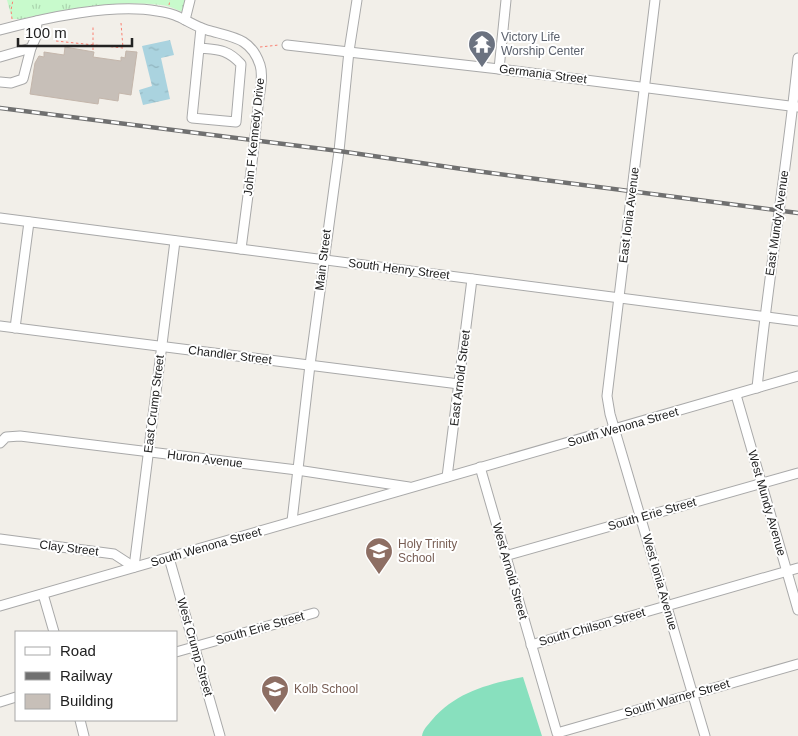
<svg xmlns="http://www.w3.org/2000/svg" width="798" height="736" viewBox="0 0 798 736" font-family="Arial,sans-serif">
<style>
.park{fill:url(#park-tufts)}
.pitch{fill:#88e0be}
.water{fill:url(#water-ripples)}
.building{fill:#c7bfb8;stroke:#c4b6ab}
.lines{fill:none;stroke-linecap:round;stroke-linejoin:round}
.minor-casing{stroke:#a9a9a9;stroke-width:11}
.path{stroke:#fa8072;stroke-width:1;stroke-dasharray:2.5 2.5;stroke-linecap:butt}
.minor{stroke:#fff;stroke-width:9}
.rail-casing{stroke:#707070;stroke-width:4.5}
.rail{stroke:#fff;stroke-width:2.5;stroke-dasharray:8;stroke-linecap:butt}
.labels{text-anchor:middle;stroke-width:4;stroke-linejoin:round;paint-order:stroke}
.worship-label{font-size:12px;fill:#5b616d;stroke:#fff;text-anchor:start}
.street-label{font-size:12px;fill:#222;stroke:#fff}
.education-label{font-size:12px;fill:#785e54;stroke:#fff;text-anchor:start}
</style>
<defs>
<pattern id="park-tufts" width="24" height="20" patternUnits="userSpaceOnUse" patternTransform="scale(1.25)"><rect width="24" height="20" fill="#c8facc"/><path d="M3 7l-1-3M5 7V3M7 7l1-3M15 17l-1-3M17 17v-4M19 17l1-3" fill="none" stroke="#acd6af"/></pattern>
<pattern id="water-ripples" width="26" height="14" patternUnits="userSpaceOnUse" patternTransform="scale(1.25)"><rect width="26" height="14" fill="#aad3df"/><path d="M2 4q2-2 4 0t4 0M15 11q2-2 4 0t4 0" fill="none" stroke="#92b5bf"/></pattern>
</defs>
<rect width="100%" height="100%" fill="#f2efe9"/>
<path class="park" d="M7 0H193L190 15C181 12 171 6 161 5 114 0 66 9 21 19H12Z"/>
<path class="pitch" d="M523 677 542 736H422C423 729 428 725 432 720 456 692 488 684 523 677Z"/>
<polygon class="water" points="170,40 174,55 161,58 170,99 143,105 139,90 152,86 142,46"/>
<polygon class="building" points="65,47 94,52 93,57 121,61 121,57 125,58 126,51 137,52 131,95 119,93 118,101 99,98 98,104 30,94 35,63 39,56 44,57 44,52 64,55"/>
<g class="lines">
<g class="minor-casing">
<g id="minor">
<polyline points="655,0 607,396 610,414 705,736"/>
<polyline points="185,20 190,0"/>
<path d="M0 30C44 18 113 3 157 11 164 12 173 14 179 17 188 21 197 27 207 30 231 37 251 37 260 65 264 77 259 94 258 106 254 154 247 202 241 249"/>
<polyline points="287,45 499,69 798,107"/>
<path d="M199 48C219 50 227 49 241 64L236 122 192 118 201 28"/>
<polyline points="0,57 31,48 36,37 37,21"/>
<polyline points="499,69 506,0"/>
<polyline points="0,82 11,83 23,79 31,48"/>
<polyline points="0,218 798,321"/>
<polyline points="0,326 459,384"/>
<polyline points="15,328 29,222"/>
<path d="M757 388C768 278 787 168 798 58"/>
<polyline points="736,395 798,610"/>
<polyline points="0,443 6,437 20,436 297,470 409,487"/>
<polyline points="480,467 557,733 798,664"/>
<polyline points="447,477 472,279"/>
<polyline points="292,521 310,365 339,151 349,51 357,0"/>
<polyline points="0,539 114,554 134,567"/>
<polyline points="505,556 798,473"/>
<polyline points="169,558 220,736"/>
<polyline points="134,567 175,241"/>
<polyline points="43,594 54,632"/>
<polyline points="0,606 798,376"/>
<polyline points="531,645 798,568"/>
<polyline points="176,652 314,613"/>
<polyline points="0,702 16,697"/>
<polyline points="80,720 84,736"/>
</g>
</g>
<g class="path">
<polyline points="169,5 170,0"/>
<polyline points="12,19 11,10 13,0"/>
<polyline points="56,41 123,48 121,23"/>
<polyline points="260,47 279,45"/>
<polyline points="93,50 93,26"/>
</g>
<use href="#minor" class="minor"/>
<g class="rail-casing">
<polyline id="rail" points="0,108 339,151 476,171 798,213"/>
</g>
<use href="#rail" class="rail"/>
</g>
<defs>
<g id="temple-pin" transform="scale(1.4375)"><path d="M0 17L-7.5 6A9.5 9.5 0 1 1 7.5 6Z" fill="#6b7280" stroke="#fff"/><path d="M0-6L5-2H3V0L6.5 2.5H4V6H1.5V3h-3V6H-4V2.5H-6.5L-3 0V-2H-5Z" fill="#fff"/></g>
<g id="school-pin" transform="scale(1.4375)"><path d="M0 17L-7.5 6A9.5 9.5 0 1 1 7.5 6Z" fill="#8d6e63" stroke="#fff"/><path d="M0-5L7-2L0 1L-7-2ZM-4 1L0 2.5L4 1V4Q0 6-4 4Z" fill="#fff"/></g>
</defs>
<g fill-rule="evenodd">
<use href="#temple-pin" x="482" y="44"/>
<use href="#school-pin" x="379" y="551"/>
<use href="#school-pin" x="275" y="689"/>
</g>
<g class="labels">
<g class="worship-label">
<text x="501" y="41">Victory Life<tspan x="501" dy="14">Worship Center</tspan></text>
</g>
<g class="street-label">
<text transform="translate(543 74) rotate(7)" y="4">Germania Street</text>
<text transform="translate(254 137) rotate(-84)" y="4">John F Kennedy Drive</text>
<text transform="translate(629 215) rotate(-83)" y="4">East Ionia Avenue</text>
<text transform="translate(777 223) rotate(-82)" y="4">East Mundy Avenue</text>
<text transform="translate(323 260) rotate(-83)" y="4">Main Street</text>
<text transform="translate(399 269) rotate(7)" y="4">South Henry Street</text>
<text transform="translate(230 355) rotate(7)" y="4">Chandler Street</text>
<text transform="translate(460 378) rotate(-83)" y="4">East Arnold Street</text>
<text transform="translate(154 404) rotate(-83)" y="4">East Crump Street</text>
<text transform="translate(623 427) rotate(-16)" y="4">South Wenona Street</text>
<text transform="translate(205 459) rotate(7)" y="4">Huron Avenue</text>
<text transform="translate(767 503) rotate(74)" y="4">West Mundy Avenue</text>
<text transform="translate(652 514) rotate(-16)" y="4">South Erie Street</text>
<text transform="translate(206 547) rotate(-16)" y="4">South Wenona Street</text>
<text transform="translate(69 548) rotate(7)" y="4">Clay Street</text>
<text transform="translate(510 571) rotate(74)" y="4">West Arnold Street</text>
<text transform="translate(660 582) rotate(74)" y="4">West Ionia Avenue</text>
<text transform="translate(592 627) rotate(-16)" y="4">South Chilson Street</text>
<text transform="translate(260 628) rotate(-16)" y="4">South Erie Street</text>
<text transform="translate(195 647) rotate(74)" y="4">West Crump Street</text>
<text transform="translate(677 698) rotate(-16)" y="4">South Warner Street</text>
</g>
<g class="education-label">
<text x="398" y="548">Holy Trinity<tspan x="398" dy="14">School</tspan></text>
<text x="294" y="693">Kolb School</text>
</g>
</g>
<rect x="15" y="631" width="162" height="90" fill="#ffffff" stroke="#a7a7a7"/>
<rect x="25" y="647" width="25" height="8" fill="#ffffff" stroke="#a7a7a7"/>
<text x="60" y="656" font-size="15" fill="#222222">Road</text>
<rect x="25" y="672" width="25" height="8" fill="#707070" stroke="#a7a7a7"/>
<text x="60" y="681" font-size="15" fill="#222222">Railway</text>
<rect x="25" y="694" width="25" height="15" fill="#c7bfb8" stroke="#a7a7a7"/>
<text x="60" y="706" font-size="15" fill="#222222">Building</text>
<path d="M18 38v8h114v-8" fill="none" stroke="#222222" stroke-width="2.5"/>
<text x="25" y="38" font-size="15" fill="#222222" stroke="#ffffff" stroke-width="4" paint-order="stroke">100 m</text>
</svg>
